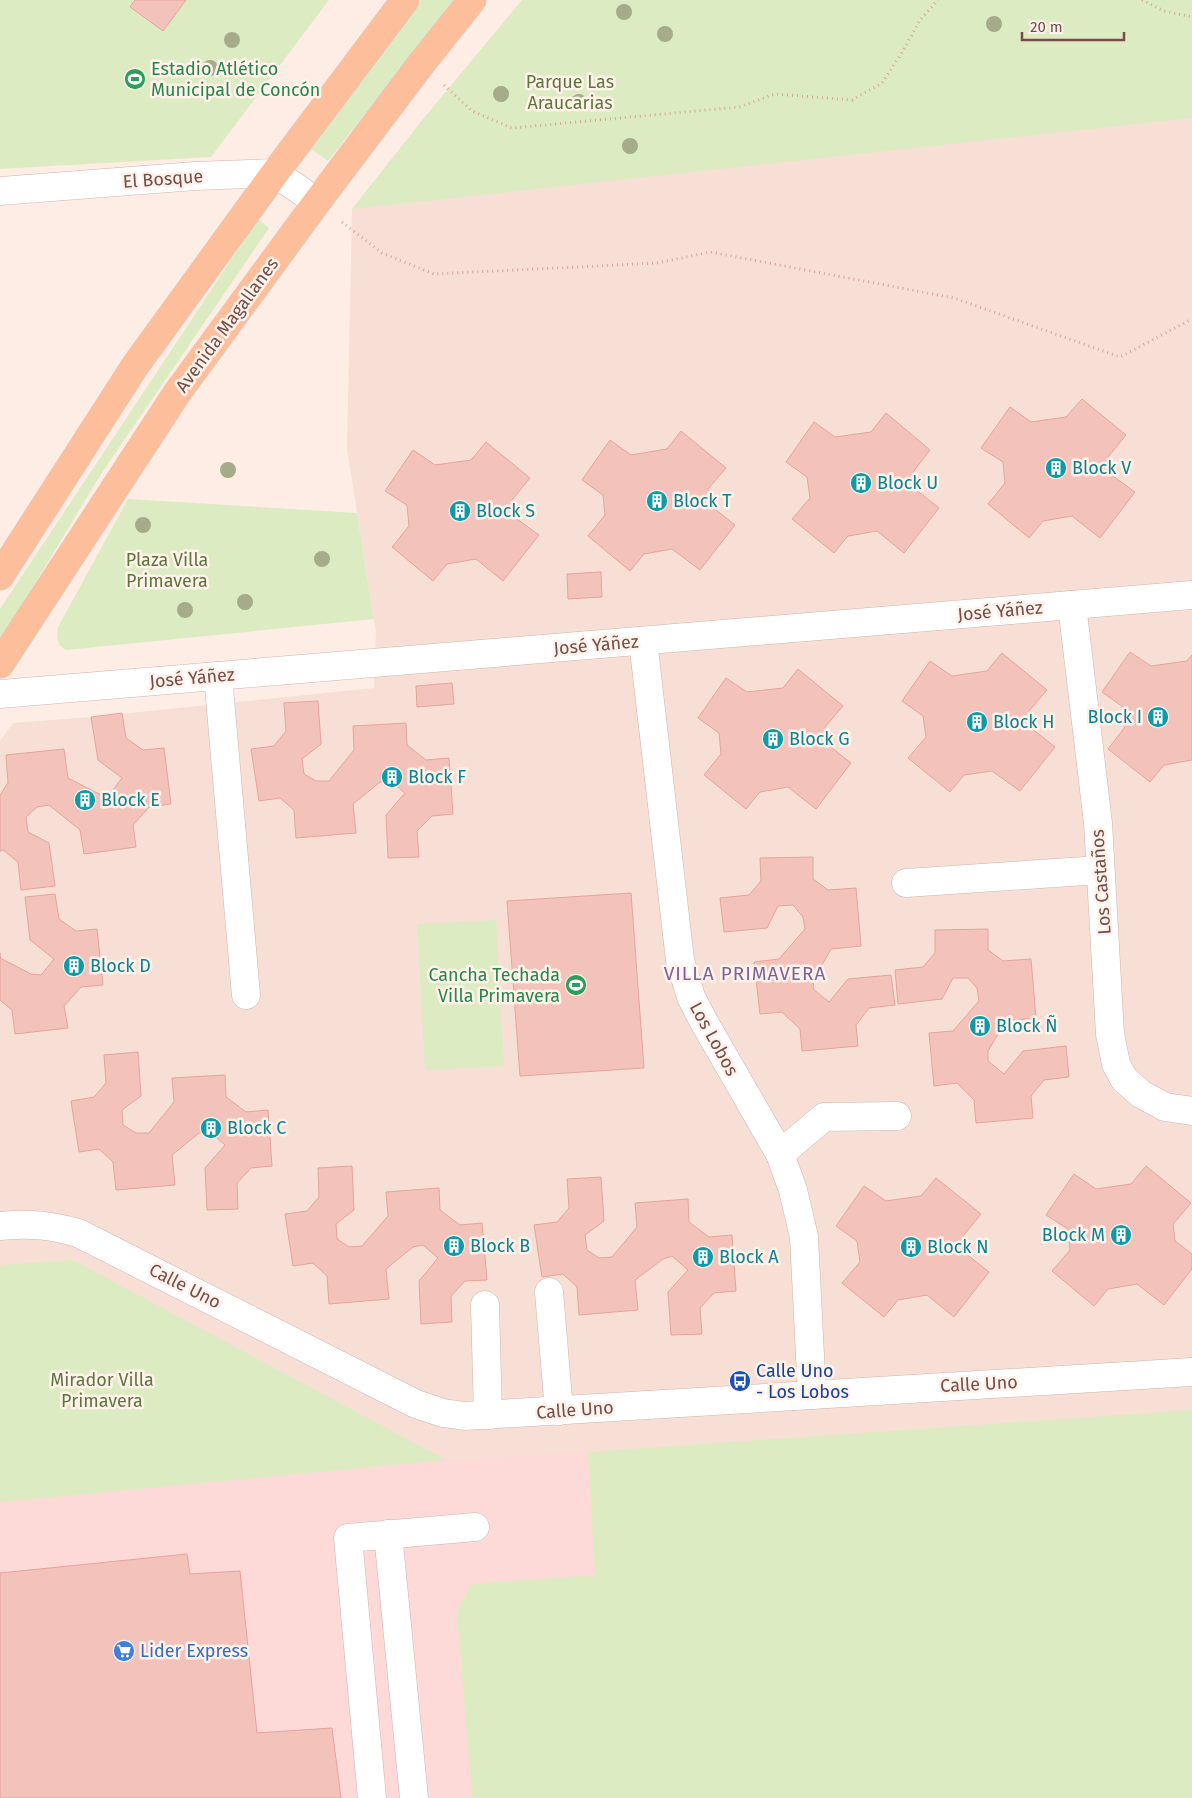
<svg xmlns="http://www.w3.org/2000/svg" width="1192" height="1798" viewBox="0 0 1192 1798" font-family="'Fira Sans',sans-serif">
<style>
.residential{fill:#f7dfd5}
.commercial{fill:#fdd9d8}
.green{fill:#ddebc2}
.building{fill:#f3c3bb;stroke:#e6a49b}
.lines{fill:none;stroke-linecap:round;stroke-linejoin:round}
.minor-casing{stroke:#d1b4ad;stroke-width:29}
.major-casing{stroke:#d9cdcc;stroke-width:29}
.path{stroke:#d8a59e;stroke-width:3;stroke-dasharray:1 4;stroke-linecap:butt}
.minor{stroke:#fff;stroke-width:28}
.major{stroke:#fdbf9b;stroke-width:28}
.tree{fill:#a6ac89}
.labels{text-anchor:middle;stroke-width:5;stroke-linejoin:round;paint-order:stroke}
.leisure-label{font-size:18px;fill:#27864d;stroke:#fff2eb;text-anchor:start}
.park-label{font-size:18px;fill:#5e763e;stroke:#fff2eb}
.street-label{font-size:18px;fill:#764d49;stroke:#fff2eb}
.culture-label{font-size:18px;fill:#0d838f;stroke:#fff2eb;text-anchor:start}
.transit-label{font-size:18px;fill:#164399;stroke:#fff2eb;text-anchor:start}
.shop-label{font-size:18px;fill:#366cbe;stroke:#fff2eb;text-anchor:start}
.neighbourhood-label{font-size:19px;letter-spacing:1px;fill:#7a649a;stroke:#fff2eb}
</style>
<rect width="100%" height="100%" fill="#fdede4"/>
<polygon class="residential" points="522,0 1192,0 1192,1798 0,1798 0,741 13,723 91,717 374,688 376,632 347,449 352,209 420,123"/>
<polygon class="commercial" points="588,1452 596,1575 471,1584 457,1612 472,1798 0,1798 0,1502 446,1460"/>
<g class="green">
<polygon points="0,0 329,0 211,157 0,169"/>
<polygon points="421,0 455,0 328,161 311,149"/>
<polygon points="522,0 1192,0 1192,118 352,209 420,123"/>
<polygon points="258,219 269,228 101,474 2,638 0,638 0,609"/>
<path d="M128 499 357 513 374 619 66 650C56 644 57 638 58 627Z"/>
<polygon points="496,920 504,1066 425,1070 417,924"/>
<polygon points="73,1260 446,1460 0,1502 0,1265"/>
<polygon points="1192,1410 1192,1798 472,1798 457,1612 471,1584 595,1575 588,1452"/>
</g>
<g class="building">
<polygon points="135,0 186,0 163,31 130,7"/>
<polygon points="1082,399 1126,435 1108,457 1110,474 1135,492 1100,538 1072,516 1043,521 1029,538 988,504 1005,483 1003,462 981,448 1010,407 1031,422 1066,417"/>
<polygon points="886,413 930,450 913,472 915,489 939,508 904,553 877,531 848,536 834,553 792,519 810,498 807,477 786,462 814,422 835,437 871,432"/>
<polygon points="681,431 726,468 708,489 711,506 735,525 700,570 672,549 644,554 630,571 588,536 605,515 603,495 582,480 610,440 631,455 667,449"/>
<polygon points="486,442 530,478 512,500 514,517 539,535 503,581 476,559 447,564 433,581 392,547 409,526 407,505 385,491 413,450 435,465 471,460"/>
<polygon points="601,572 602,597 568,599 567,574"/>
<polygon points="1130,652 1151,666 1187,661 1192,655 1192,760 1164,765 1150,782 1108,749 1125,727 1123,707 1102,692"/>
<polygon points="1002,653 1047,690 1029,711 1031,728 1055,747 1020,791 992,771 964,775 950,792 908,758 926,737 923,716 902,701 930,661 952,676 987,671"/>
<polygon points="798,669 843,706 825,727 827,744 851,763 816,809 788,787 760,792 746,809 704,775 721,754 719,733 698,718 726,678 747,692 783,688"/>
<polygon points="452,683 454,704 417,707 416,686"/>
<polygon points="318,701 321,744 302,759 304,774 316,781 329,781 354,750 353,726 406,723 407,745 426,760 449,758 453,814 432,816 417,831 419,857 388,858 386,815 405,793 389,780 380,782 353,804 356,833 296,838 294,810 280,798 259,801 251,749 274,746 286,731 284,703"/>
<polygon points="122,713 126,738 143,750 164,748 171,804 149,807 133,825 136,847 84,854 80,830 49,805 37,807 26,817 28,832 49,843 55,886 21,890 18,862 3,850 0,851 0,795 8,783 6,755 64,749 68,778 99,794 109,795 122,778 98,760 91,717"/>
<polygon points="813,857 813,879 828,890 856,888 861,946 831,949 814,979 813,989 829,1002 848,979 891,975 895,1005 869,1008 856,1025 858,1046 802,1051 800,1029 782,1012 760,1014 754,962 779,959 805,929 803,917 793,905 778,906 767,928 724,932 720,898 749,895 761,881 760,858"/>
<polygon points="631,893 644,1068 520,1076 507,901"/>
<polygon points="55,894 59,919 76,931 97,929 103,985 81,987 64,1006 68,1028 15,1034 12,1010 0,1000 0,953 0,958 31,974 41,975 54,959 30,940 25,897"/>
<polygon points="988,929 988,950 1003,961 1031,959 1036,1018 1006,1021 988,1051 988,1061 1004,1074 1023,1051 1066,1046 1069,1077 1044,1080 1031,1096 1033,1118 976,1123 974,1100 957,1083 934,1086 929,1033 953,1031 979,1001 977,988 968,978 953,978 942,999 898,1004 895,970 923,967 935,953 935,930"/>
<polygon points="138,1052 141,1096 122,1110 123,1125 136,1133 149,1133 174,1102 172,1078 225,1075 226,1097 246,1112 268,1110 272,1166 251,1168 237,1183 238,1209 207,1210 205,1168 225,1145 209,1131 199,1133 172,1155 175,1185 116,1190 113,1162 99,1149 79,1152 71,1101 94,1097 106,1083 104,1055"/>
<polygon points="352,1166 354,1210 336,1224 337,1239 349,1247 362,1246 388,1216 386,1192 439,1188 440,1210 460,1225 482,1223 487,1280 465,1281 451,1296 452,1322 421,1324 419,1281 438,1258 423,1245 413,1247 386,1269 389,1299 329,1304 327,1276 313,1263 293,1266 285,1214 307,1211 319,1197 318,1168"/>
<polygon points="1146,1166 1191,1203 1173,1224 1175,1241 1192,1254 1192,1269 1164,1305 1137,1284 1108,1289 1094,1306 1052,1271 1070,1250 1068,1229 1046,1215 1074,1174 1096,1189 1131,1184"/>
<polygon points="601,1177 604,1221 585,1235 587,1250 599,1258 612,1257 637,1227 635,1203 688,1199 689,1222 709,1237 732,1235 736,1291 714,1293 700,1308 702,1334 671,1335 668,1292 688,1270 672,1256 663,1259 635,1280 638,1310 579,1315 577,1287 563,1274 542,1277 534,1225 557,1222 569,1208 567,1179"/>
<polygon points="936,1178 981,1214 963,1236 965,1253 989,1272 954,1317 927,1295 898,1300 884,1317 842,1283 860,1262 857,1241 836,1226 864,1186 886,1201 921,1196"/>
<polygon points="187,1554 190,1574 240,1571 257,1733 332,1728 341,1798 0,1798 0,1573"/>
</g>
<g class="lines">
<g class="minor-casing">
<g id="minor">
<polyline points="0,191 195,176 275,173 317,202"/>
<polyline points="1072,605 1098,823 1110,1034 1116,1064 1124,1079 1141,1094 1165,1107 1192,1111"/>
<polyline points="643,641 680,960 691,997 704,1022 780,1154 793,1190 804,1237 812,1395"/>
<polyline points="218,676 246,995"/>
<polyline points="0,694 1192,595"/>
<polyline points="906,883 1100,870"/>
<polyline points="780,1154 824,1117 897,1116"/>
<path d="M0 1226C29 1223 50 1225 78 1233L416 1404 443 1413 465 1416 1192 1372"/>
<polyline points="549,1292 559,1411"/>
<polyline points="485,1305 488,1415"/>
<polyline points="388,1534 414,1798"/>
<polyline points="372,1798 348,1538 475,1527"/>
</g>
</g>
<g class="major-casing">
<g id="major">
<polyline points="0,576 135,366 275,173 405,0"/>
<polyline points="0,664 177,393 317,202 421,64 472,0"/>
</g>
</g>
<g class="path">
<polyline points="1142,0 1164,11 1192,17"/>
<polyline points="444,85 472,111 512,128 739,107 775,94 852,100 882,83 903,51 920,20 938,0"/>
<polyline points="342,222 382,253 434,274 657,263 710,252 954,298 1120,357 1192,319"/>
</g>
<use href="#minor" class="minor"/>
<use href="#major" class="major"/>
</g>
<g class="tree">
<circle cx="624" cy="12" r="8"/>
<circle cx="994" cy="24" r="8"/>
<circle cx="665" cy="34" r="8"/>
<circle cx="232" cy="40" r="8"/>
<circle cx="210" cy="68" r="8"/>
<circle cx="501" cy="94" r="8"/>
<circle cx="579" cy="102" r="8"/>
<circle cx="630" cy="146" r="8"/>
<circle cx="228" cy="470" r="8"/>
<circle cx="143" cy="525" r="8"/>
<circle cx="322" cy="559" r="8"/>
<circle cx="245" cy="602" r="8"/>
<circle cx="185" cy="610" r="8"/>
</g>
<defs>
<g id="stadium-disc" transform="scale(1.125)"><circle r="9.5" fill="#2e9e5b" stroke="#fff2eb"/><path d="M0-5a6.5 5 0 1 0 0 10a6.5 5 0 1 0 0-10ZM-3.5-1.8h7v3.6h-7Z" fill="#fff"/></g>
<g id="building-disc" transform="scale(1.125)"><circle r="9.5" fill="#0f9aa8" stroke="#fff2eb"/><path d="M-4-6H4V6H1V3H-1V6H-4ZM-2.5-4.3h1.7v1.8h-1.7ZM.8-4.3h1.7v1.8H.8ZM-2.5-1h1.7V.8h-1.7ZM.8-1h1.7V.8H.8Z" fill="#fff"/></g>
<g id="bus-disc" transform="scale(1.125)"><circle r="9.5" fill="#1a4fb4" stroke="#fff2eb"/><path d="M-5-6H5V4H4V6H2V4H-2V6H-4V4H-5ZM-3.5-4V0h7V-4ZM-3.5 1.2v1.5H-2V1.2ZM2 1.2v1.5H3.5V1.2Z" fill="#fff"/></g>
<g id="supermarket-disc" transform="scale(1.125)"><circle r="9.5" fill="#3f7fe0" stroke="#fff2eb"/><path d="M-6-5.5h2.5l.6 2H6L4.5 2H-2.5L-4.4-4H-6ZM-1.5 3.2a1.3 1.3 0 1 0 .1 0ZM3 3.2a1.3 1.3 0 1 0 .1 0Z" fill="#fff"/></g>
</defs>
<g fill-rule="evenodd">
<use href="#stadium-disc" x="135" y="79"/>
<use href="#building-disc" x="1056" y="468"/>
<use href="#building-disc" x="861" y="483"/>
<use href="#building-disc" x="657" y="501"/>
<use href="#building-disc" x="460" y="511"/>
<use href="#building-disc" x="1158" y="717"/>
<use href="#building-disc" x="977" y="722"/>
<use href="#building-disc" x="773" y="739"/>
<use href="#building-disc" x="392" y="777"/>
<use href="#building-disc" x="85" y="800"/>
<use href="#building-disc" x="74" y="966"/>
<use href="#stadium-disc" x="576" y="985"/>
<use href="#building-disc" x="980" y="1026"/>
<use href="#building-disc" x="211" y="1128"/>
<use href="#building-disc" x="1121" y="1235"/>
<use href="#building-disc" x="454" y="1246"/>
<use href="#building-disc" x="911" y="1247"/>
<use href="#building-disc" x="703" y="1257"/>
<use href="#bus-disc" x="740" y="1381"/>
<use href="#supermarket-disc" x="124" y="1651"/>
</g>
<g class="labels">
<g class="leisure-label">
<text x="151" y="75">Estadio Atlético<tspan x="151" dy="21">Municipal de Concón</tspan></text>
<text x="560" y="981" text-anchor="end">Cancha Techada<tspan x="560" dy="21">Villa Primavera</tspan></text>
</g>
<g class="park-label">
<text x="570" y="88">Parque Las<tspan x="570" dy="21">Araucarias</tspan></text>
<text x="167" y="566">Plaza Villa<tspan x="167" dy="21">Primavera</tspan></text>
<text x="102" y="1386">Mirador Villa<tspan x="102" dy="21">Primavera</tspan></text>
</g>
<g class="street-label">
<text transform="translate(163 179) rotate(-4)" y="6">El Bosque</text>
<text transform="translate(227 325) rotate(-54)" y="6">Avenida Magallanes</text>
<text transform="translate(1000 611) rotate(-5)" y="6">José Yáñez</text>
<text transform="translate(596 645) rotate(-5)" y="6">José Yáñez</text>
<text transform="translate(192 678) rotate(-5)" y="6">José Yáñez</text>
<text transform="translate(1101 882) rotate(-94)" y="6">Los Castaños</text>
<text transform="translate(714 1039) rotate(61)" y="6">Los Lobos</text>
<text transform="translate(185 1286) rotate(27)" y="6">Calle Uno</text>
<text transform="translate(979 1384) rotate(-3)" y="6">Calle Uno</text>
<text transform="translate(575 1410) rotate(-4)" y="6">Calle Uno</text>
</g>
<g class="culture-label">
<text x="1072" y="474">Block V</text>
<text x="877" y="489">Block U</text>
<text x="673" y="507">Block T</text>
<text x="476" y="517">Block S</text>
<text x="1142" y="723" text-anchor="end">Block I</text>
<text x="993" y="728">Block H</text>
<text x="789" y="745">Block G</text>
<text x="408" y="783">Block F</text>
<text x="101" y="806">Block E</text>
<text x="90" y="972">Block D</text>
<text x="996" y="1032">Block Ñ</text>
<text x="227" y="1134">Block C</text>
<text x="1105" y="1241" text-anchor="end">Block M</text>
<text x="470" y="1252">Block B</text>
<text x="927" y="1253">Block N</text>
<text x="719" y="1263">Block A</text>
</g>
<g class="transit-label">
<text x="756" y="1377">Calle Uno<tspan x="756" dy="21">- Los Lobos</tspan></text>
</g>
<g class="shop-label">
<text x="140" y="1657">Lider Express</text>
</g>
<g class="neighbourhood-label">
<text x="745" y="980">VILLA PRIMAVERA</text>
</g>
</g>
<path d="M1022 32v8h102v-8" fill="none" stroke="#764d49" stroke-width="2.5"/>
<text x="1030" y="32" font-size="15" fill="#764d49" stroke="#fff2eb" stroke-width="4" paint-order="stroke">20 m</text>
</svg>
